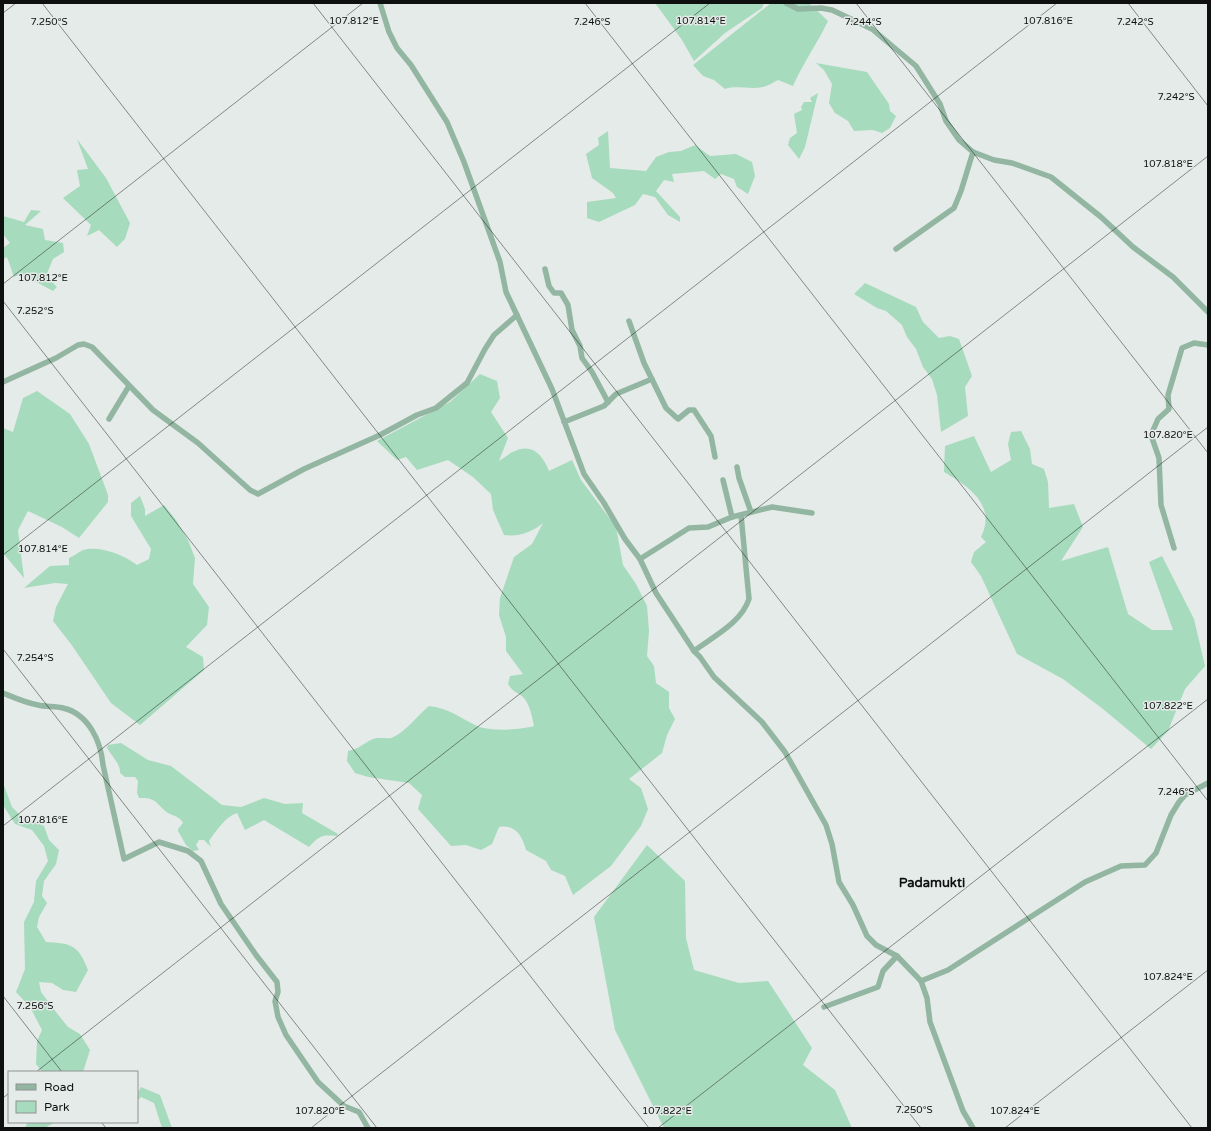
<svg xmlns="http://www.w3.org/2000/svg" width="1211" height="1131" viewBox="0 0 1211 1131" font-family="'Varela Round',sans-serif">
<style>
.green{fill:#a7dbbd}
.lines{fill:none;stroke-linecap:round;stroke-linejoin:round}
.street{stroke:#92b6a1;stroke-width:5.5}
.ticks{fill:none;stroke:#0e100f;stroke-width:1;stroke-opacity:0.45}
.labels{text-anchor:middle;stroke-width:3;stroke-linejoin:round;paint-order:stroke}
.quarter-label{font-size:13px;font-weight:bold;fill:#0e100f;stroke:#e5ebe8}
.ticks-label{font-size:10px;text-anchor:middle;fill:#0e100f;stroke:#e5ebe8;stroke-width:3;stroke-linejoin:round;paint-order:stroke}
</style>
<rect width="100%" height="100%" fill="#e5ebe8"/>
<g class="green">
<polygon points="655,3 764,3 762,8 725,33 694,61 682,40"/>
<path d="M771 3H809L828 21C817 44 803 63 793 86L778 80C774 82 768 86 763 87 750 90 738 85 725 89L714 80 703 76 693 65Z"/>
<polygon points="816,63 867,72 889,104 890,111 896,116 890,128 882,133 873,130 854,131 848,121 835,113 829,103 832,84 824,70"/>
<polygon points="818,93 805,147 799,159 788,145 790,138 797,133 794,114 802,110 801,107 804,102 812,102 810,98"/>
<polygon points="608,131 610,168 646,171 656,157 669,152 681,151 695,145 710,156 736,154 752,162 755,176 748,194 737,187 734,179 721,174 715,179 704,171 672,174 674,182 664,180 656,191 680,217 680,222 668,215 655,197 643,194 635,205 599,222 587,218 587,202 616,198 613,193 592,178 586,154 599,145 598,138"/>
<polygon points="77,139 106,178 130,223 125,239 117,247 99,230 87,236 91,225 63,198 80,186 77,170 88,169"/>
<polygon points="31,210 41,211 25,225 43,229 45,240 63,243 64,252 53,259 46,276 57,287 53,291 21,274 14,277 7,257 3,259 3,248 10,243 3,234 3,216 24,222"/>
<polygon points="865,283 916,307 923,322 939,338 950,336 959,339 972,376 965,387 968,416 941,432 937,395 932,379 923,367 916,349 907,337 902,325 886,311 877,308 854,294"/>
<path d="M480 374 497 381 500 398 491 412 508 438 499 461C504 458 509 453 515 451 533 443 543 456 549 471L572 460 581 480 616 527 623 565 636 584 647 606 649 631 647 656 654 666 656 683 669 692V708L675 719 667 735 662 753 629 779 641 788 648 809 641 826 611 866 573 895 565 876 551 870 546 861 526 850C522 835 515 824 499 827L492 844 481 850 466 845 451 846 418 809 422 795 409 783 368 777 355 773 347 761 348 751C359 749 364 743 373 739 378 737 386 739 391 738 404 734 418 715 429 706 448 708 459 717 475 725 488 732 519 730 534 726 532 717 530 703 522 696 516 692 512 691 508 684L510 676 523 674 506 651V637L499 615 500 598 514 557 532 544 543 523C532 532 520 537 504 535L493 510 491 494 473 477 448 460 417 470 406 457 397 460 377 441 450 402Z"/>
<polygon points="37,391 70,414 89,444 108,495 108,502 79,538 62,527 28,511 18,530 24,578 3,553 3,428 13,432 23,398"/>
<path d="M1021 431 1030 449 1032 464 1044 469 1048 482 1049 508 1074 504 1083 527 1061 561 1108 547 1128 614 1152 630H1173L1149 562 1162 556 1194 619 1205 666 1185 689 1168 731 1151 749 1103 709 1063 679 1017 654 981 576 971 562 974 552 986 542 981 537C997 505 968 486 944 472L945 446 974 436 991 472 1011 460 1008 444 1011 432Z"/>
<path d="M140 496 145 509V516L164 505 176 520 188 540 195 558 193 584 209 607 207 625 186 647 203 657 204 670 140 725 111 703 71 644 53 621 56 607 68 584 55 583 24 588 50 566 69 565V558C74 556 79 552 83 550 100 545 124 555 137 565L149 559 151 549 131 516V503Z"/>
<path d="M121 743 148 760 171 766 222 805 241 807 264 798 285 804 303 803 302 813 338 834 337 836C322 835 320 835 309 847L264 820 245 830 237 813C226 816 216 831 209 841L211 847 204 840H199L196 845 199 850 193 851 186 845 178 831V829L183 823C180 817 176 817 170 814 156 806 159 797 139 798L137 793 138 781 135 777H125L120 773C121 765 112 756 107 748L108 745Z"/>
<path d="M3 783 12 807 22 817 44 826 49 840 59 850 56 864 44 881 42 896 47 903 39 917 37 927 46 942C72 943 79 946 88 970L76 992 63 990 52 983 39 982 41 992 56 1012 68 1027 80 1034 90 1050 83 1072H42L36 1064 37 1041 42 1030 30 1007 16 992 25 969 24 922 34 902 36 881 48 861 44 846 32 830 15 824 3 805Z"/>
<polygon points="647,845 685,881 686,938 694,970 739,983 768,981 812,1048 803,1065 835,1090 852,1128 664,1128 615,1030 594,917"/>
<polygon points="141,1087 160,1095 172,1128 162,1128 154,1103 141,1097 137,1101 137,1094"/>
<polygon points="28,1122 55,1122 45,1128 25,1128"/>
</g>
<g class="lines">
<g class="street">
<polyline points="380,3 389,32 397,48 411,65 447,122 464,162 500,262 506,292 552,389 584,474 604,503 625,539 640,559 656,593 694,651 700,657 714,677 762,722 785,752 826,825 832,844 839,882 853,905 867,936 876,945 897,956 921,981 927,998 930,1022 963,1111 973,1128"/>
<polyline points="786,3 798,9 821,8 832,10 872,29 916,66 940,104 946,121 959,140 973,152 994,160 1012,163 1051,177 1101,217 1133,247 1173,277 1208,312"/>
<polyline points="896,249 954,208 961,191 973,152"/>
<polyline points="545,269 549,286 554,293 561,293 568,305 572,330 580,346 582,358 592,372 608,402"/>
<polyline points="629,321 644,363 666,408 678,419 689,410 694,410 711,436 715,457"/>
<polyline points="3,382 56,358 78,345 84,344 92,347 153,410 198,443 250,490 258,494 304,469 380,435 417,415 436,408 467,383 485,349 494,335 517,315"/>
<polyline points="109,419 129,386"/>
<polyline points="564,422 604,406 616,394 652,379"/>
<polyline points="737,467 739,478 751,512"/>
<polyline points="723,480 732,517"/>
<polyline points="1174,548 1161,505 1159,458 1151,435 1158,419 1169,409 1168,395 1182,348 1194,343 1208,345"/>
<polyline points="640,559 689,528 708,527 732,517 772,507 812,513"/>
<path d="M694 651C714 636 741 623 749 599L741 515"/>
<path d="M3 693C15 698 26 703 38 705 46 707 55 706 63 708 89 714 101 742 103 765L124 859 159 842 188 851 201 861 221 904 256 955 277 982 278 992 275 1001 278 1017 286 1035 318 1082 344 1106 359 1112 368 1128"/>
<polyline points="921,981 948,970 1085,882 1121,866 1145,865 1156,853 1171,815 1179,802 1185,795 1208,783"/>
<polyline points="824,1007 878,987 883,971 897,956"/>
</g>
</g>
<path class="ticks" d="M42 3 921 1128M313 3 1192 1128M585 3 1208 801M856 3 1208 453M1128 3 1208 106M3 13 16 3M3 284 363 3M3 301 649 1128M3 555 710 3M3 649 377 1128M3 826 1057 3M3 996 62 1072M36 1072 1208 156M3 1098 9 1093M101 1122 106 1128M311 1128 1208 427M658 1128 1208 699M1005 1128 1208 970"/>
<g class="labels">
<g class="quarter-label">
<text x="932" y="887">Padamukti</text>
</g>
</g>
<g class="ticks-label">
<text x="354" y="24">107.812°E</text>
<text x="701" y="24">107.814°E</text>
<text x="1048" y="24">107.816°E</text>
<text x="49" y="25">7.250°S</text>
<text x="592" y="25">7.246°S</text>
<text x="863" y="25">7.244°S</text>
<text x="1135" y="25">7.242°S</text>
<text x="1176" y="100">7.242°S</text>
<text x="1168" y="167">107.818°E</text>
<text x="43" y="281">107.812°E</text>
<text x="35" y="314">7.252°S</text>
<text x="1168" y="438">107.820°E</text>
<text x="43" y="552">107.814°E</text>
<text x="35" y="661">7.254°S</text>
<text x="1168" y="709">107.822°E</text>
<text x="1176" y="795">7.246°S</text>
<text x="43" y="823">107.816°E</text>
<text x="1168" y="980">107.824°E</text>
<text x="35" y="1009">7.256°S</text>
<text x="914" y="1113">7.250°S</text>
<text x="320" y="1114">107.820°E</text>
<text x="667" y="1114">107.822°E</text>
<text x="1015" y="1114">107.824°E</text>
</g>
<rect width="1211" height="1131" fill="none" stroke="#0e100f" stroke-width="8"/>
<rect x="8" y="1071" width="130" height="52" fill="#e5ebe8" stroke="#8f9391"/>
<rect x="16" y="1084" width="20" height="6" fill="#92b6a1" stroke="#8f9391"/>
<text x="44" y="1091" font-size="12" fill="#0e100f">Road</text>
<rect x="16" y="1101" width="20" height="12" fill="#a7dbbd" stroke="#8f9391"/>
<text x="44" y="1111" font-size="12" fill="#0e100f">Park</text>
</svg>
